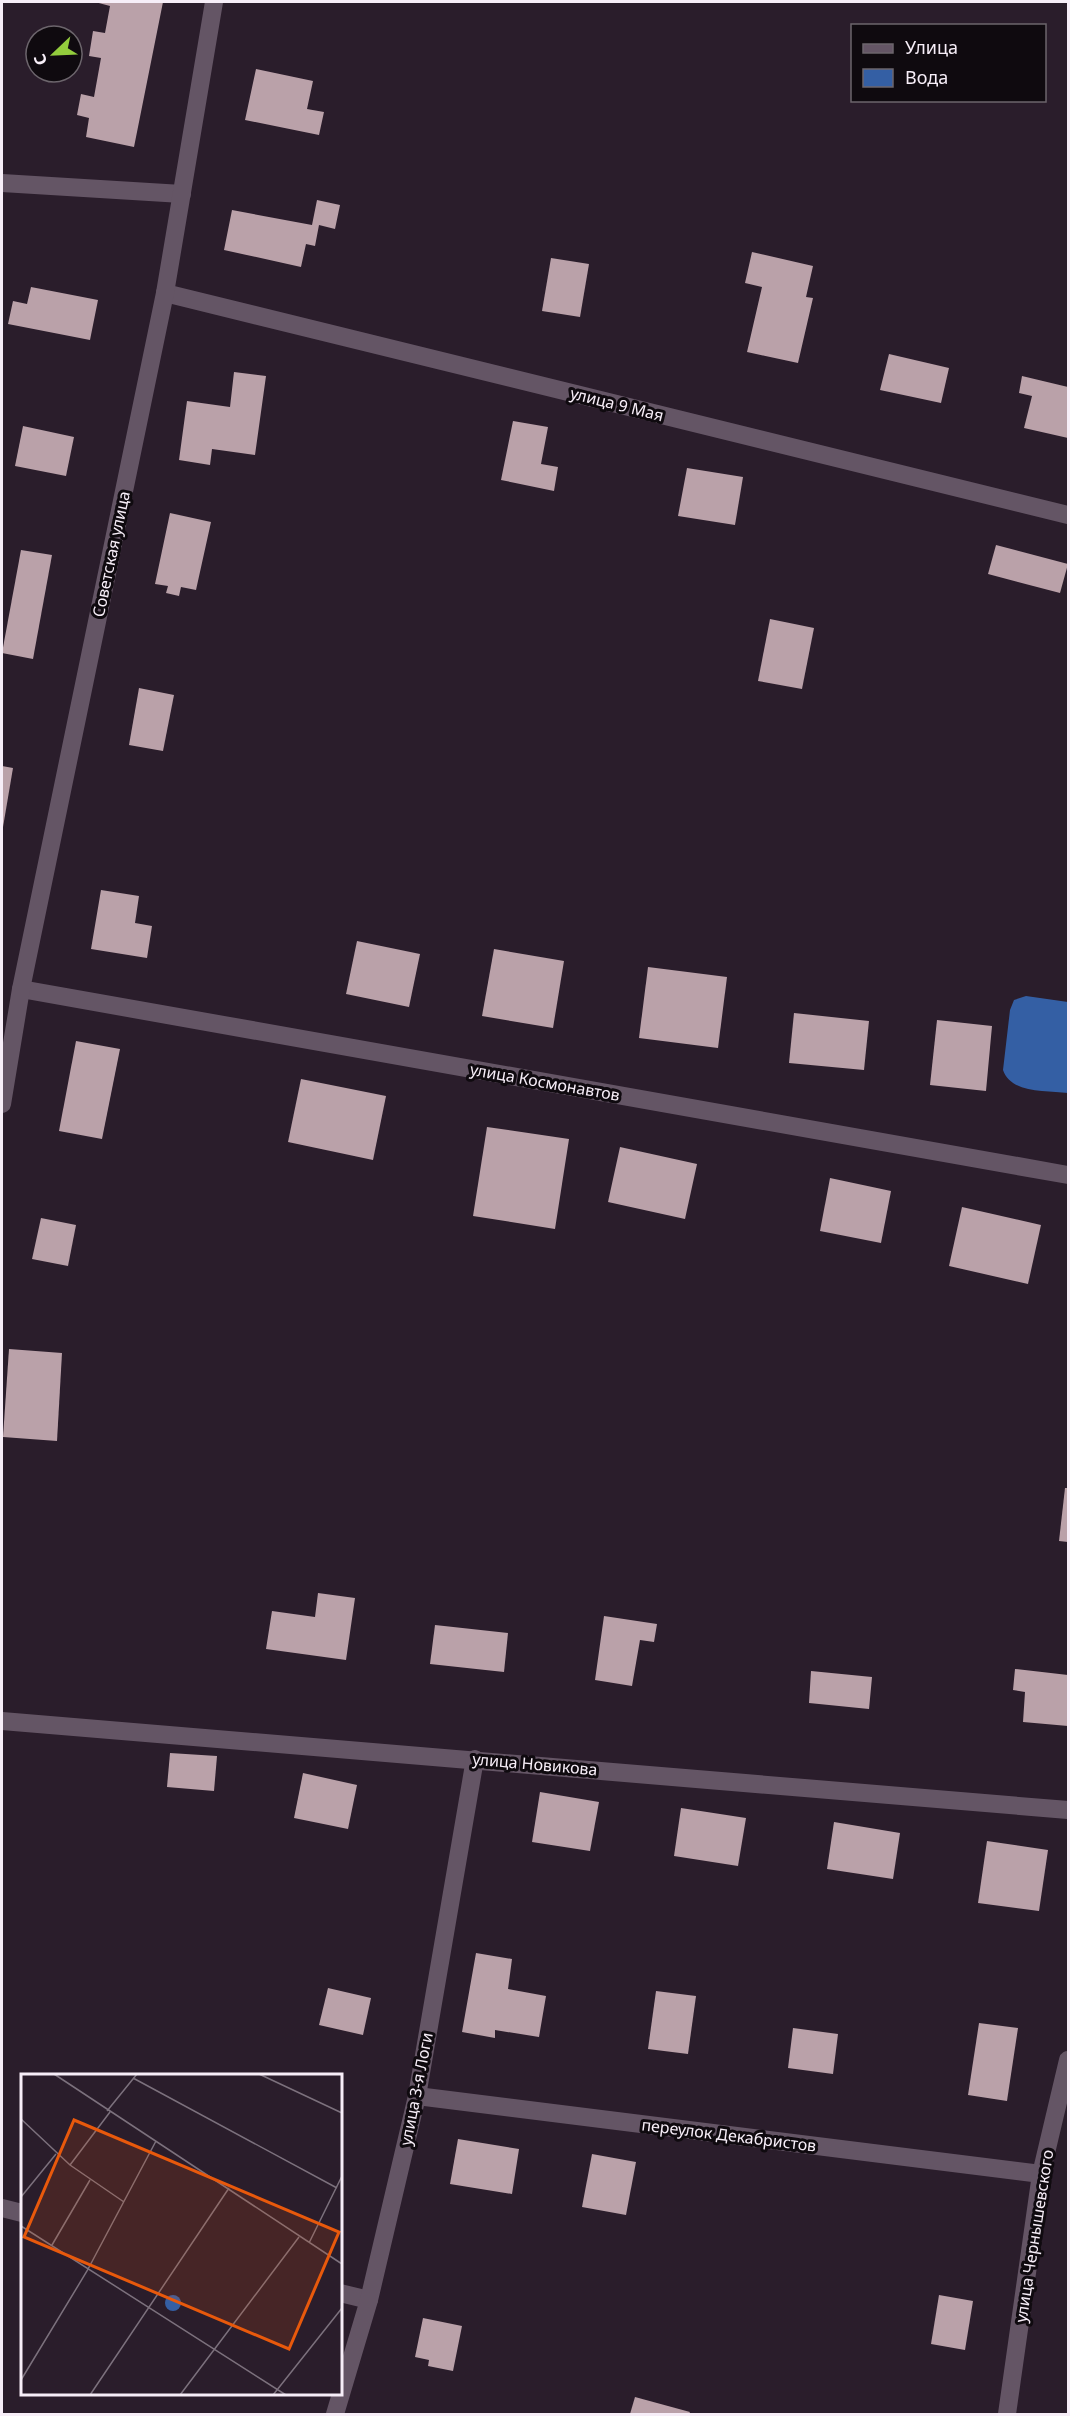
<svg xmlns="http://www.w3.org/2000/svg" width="1070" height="2416" viewBox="0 0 1070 2416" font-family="'Noto Sans',sans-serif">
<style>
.water{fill:#345fa4}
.building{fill:#baa1a9}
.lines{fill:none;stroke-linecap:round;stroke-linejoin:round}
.minor{stroke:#645565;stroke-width:18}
.labels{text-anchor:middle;stroke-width:6;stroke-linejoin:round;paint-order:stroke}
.street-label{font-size:16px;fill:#f7eef8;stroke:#0f0a0f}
.inset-road{fill:none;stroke:#7c717d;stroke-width:1.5}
.view{fill:#e8590c;fill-opacity:0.15;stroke:#e8590c;stroke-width:3}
.inset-edge{fill:none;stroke:#f7eef8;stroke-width:3}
</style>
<rect width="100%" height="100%" fill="#2a1d2b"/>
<path class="water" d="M1026 996 1068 1002V1093C1047 1090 1011 1094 1003 1070L1010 1010 1014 1000Z"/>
<g class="building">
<polygon points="95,2 163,2 134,147 86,137 89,118 77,115 81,94 94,97 101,58 89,56 93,31 105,33 110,6"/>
<polygon points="256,69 313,81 307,109 324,112 319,135 245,120"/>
<polygon points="317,200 340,205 335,229 319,225 315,246 306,244 301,267 224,250 232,210 312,225"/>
<polygon points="752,252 813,266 806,297 813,298 798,363 747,352 762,287 745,283"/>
<polygon points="551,258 589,264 580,317 542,311"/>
<polygon points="31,287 98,300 90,340 8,324 13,301 27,304"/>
<polygon points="889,354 949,368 941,403 880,390"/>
<polygon points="234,372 266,376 255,455 212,449 210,465 179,460 187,401 230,407"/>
<polygon points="1022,376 1068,387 1068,438 1024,428 1032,396 1019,393"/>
<polygon points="513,421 548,427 541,464 558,467 554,491 501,480"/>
<polygon points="23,426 74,437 66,476 15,466"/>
<polygon points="687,468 743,477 735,525 678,516"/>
<polygon points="170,513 211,522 196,590 181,587 179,596 166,593 168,586 155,584"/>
<polygon points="996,545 1068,564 1060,593 988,574"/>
<polygon points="21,550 52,555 33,659 2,653"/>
<polygon points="770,619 814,628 802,689 758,681"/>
<polygon points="139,688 174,695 163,751 129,745"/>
<polygon points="2,766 13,768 3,827 2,827"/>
<polygon points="101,890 139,896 135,923 152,926 147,958 91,949"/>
<polygon points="357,941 420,954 409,1007 346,994"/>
<polygon points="494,949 564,961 553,1028 482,1016"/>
<polygon points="648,967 727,977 718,1048 639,1038"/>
<polygon points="794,1013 869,1021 864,1070 789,1063"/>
<polygon points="937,1020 992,1026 986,1091 930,1085"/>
<polygon points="76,1041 120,1049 102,1139 59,1131"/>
<polygon points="301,1079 386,1096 373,1160 288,1142"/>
<polygon points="487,1127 569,1139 555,1229 473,1216"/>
<polygon points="620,1147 697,1164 685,1219 608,1202"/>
<polygon points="830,1178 891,1191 881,1243 820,1231"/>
<polygon points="962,1207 1041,1225 1028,1284 949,1266"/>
<polygon points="41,1218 76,1225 68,1266 32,1259"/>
<polygon points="9,1349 62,1353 57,1441 3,1437"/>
<polygon points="1065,1488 1068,1488 1068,1542 1059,1541"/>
<polygon points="318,1593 355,1598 346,1660 266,1649 272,1611 315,1617"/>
<polygon points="604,1616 657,1624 654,1642 640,1640 632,1686 595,1680"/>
<polygon points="435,1625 508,1633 504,1672 430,1664"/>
<polygon points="1015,1669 1068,1675 1068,1726 1023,1722 1025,1692 1013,1690"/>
<polygon points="811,1671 872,1677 869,1709 809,1703"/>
<polygon points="170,1753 217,1756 214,1791 167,1787"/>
<polygon points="303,1773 357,1785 348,1829 294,1818"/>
<polygon points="540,1792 599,1802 590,1851 532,1842"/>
<polygon points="681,1808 746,1818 738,1866 674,1856"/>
<polygon points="834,1822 900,1833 893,1879 827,1869"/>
<polygon points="987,1841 1048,1850 1039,1911 978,1903"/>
<polygon points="476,1953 512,1959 508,1989 546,1996 539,2037 495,2030 495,2038 462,2032"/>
<polygon points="328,1988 371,1998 363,2035 319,2025"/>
<polygon points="656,1991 696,1996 688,2054 648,2049"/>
<polygon points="979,2023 1018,2028 1007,2101 968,2095"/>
<polygon points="793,2028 838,2034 833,2074 788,2068"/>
<polygon points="458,2139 519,2149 512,2194 450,2184"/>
<polygon points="592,2154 636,2162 626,2215 582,2207"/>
<polygon points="939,2295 973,2301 965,2350 931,2344"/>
<polygon points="423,2318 462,2326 453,2371 428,2366 429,2360 415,2357"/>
<polygon points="635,2397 690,2412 689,2414 630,2414"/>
</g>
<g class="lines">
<g class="minor">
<polyline points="2,183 182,194"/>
<polyline points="165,293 1068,515"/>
<polyline points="21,989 1068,1175"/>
<polyline points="2,1104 21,989 165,293 214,2"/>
<polyline points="2,1721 1068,1810"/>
<polyline points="417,2096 1041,2174"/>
<polyline points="2,2208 22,2213"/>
<polyline points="340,2293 369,2300"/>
<polyline points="335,2414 369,2300 417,2096 475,1759"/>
<polyline points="1007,2414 1041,2174 1068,2060"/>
</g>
</g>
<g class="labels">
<g class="street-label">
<text transform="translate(617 404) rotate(14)" y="6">улица 9 Мая</text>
<text transform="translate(111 554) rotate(-78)" y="6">Советская улица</text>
<text transform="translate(545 1082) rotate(10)" y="6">улица Космонавтов</text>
<text transform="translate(535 1764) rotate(5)" y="6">улица Новикова</text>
<text transform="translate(416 2089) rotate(-79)" y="6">улица 3-я Логи</text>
<text transform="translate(729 2135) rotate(7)" y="6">переулок Декабристов</text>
<text transform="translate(1034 2236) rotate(-81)" y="6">улица Чернышевского</text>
</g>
</g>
<g transform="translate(21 2074)">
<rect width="321" height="321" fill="#2a1d2b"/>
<path d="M144 229a8 8 0 1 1 16 0a8 8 0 1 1-16 0Z" fill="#345fa4"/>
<path class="inset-road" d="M33 0 321 190M238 0 321 39M112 4 316 114M86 37 116 0M0 45 49 91 103 128M49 91 89 38M0 123 35 80M0 152 265 321M288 169 321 102M31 171 69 106M0 306 66 197 135 67M69 321 208 114M159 321 278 163M252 321 321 234"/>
<path class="view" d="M53 46 318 158 268 275 3 163Z"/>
<rect width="321" height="321" class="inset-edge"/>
</g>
<rect width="1070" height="2416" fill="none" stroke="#f7eef8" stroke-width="6"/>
<rect x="851" y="24" width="195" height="78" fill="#0f0a0f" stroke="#6c656c" stroke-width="1.5"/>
<rect x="863" y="44" width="30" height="9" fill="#645565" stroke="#6c656c" stroke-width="1.5"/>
<text x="905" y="54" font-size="18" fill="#f7eef8">Улица</text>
<rect x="863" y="69" width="30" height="18" fill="#345fa4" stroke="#6c656c" stroke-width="1.5"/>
<text x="905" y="84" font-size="18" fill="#f7eef8">Вода</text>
<g transform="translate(54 54) rotate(247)"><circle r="28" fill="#0f0a0f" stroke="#6c656c" stroke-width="1.5"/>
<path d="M0-4.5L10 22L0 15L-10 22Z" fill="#93cc3d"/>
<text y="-9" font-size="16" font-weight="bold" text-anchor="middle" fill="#f7eef8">С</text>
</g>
</svg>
